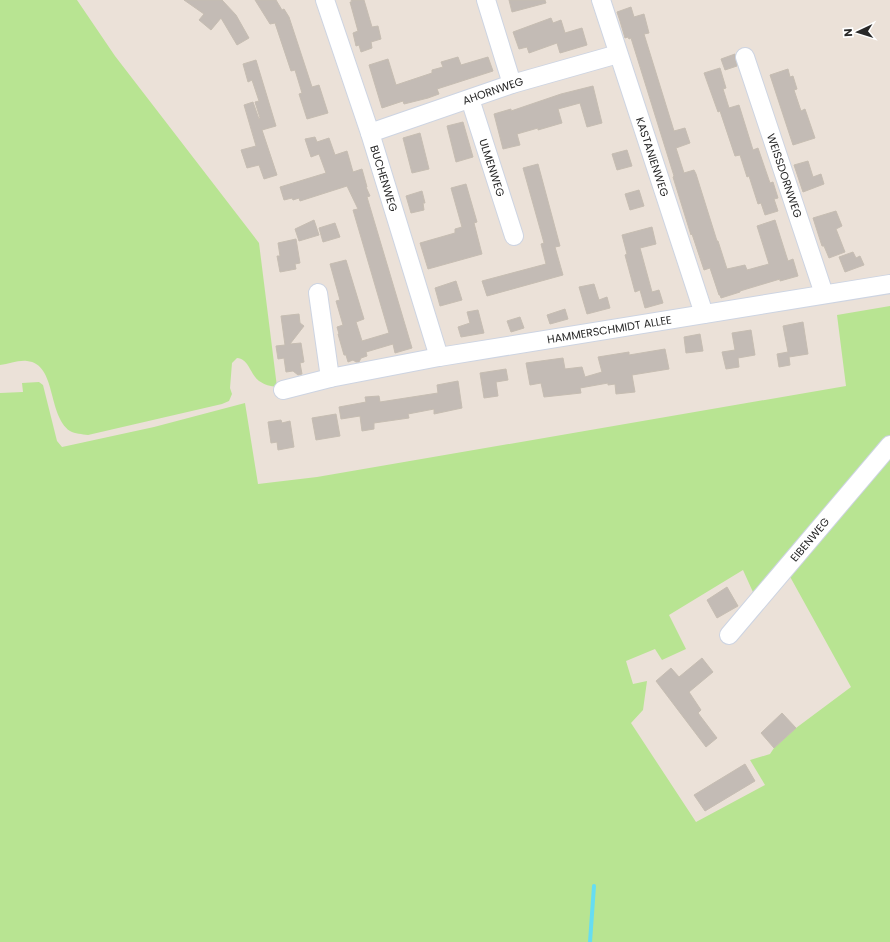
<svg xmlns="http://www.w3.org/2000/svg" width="890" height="942" viewBox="0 0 890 942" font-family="Poppins,sans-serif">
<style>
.green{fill:#b8e492}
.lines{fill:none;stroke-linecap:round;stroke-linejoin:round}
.stream{stroke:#66ddf2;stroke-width:4}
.building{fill:#c3bbb5;stroke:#c6bdb2}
.minor-casing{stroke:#cdd4e2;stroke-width:20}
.minor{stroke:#fff;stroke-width:18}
.labels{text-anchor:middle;stroke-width:4;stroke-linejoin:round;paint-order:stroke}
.street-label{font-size:11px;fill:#282828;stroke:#fff}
</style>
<rect width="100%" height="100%" fill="#ebe1d8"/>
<g class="green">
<path d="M0 0H77L115 56 259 243 277 387C270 386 265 385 259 381 250 374 249 359 237 358L232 363 230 388 232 394 229 401 222 404 88 435C82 434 75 434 70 431 47 415 57 364 27 361 18 360 9 364 0 365Z"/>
<polygon points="890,306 890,439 757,601 743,570 669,615 686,649 662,660 655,649 626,661 633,684 647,681 643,710 631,723 696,822 765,785 750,760 770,754 774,748 796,728 851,687 788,573 890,449 890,942 0,942 0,393 23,392 22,383 39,382 43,385 57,441 62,447 154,427 245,403 258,484 317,477 846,386 837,315"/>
</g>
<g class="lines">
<polyline class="stream" points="590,942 594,886"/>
</g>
<g class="building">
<polygon points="184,0 222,0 236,15 249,38 237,45 221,18 211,30 199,20 204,14"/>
<polygon points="255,0 276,0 282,10 284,9 289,17 312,87 319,85 328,113 307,119 299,94 302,93 295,70 291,71 275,23 270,24"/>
<polygon points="351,0 364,0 372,27 378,26 381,39 371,42 372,48 361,52 359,45 356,46 353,33 358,31 350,2 352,2"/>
<polygon points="509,0 545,0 546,3 512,12"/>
<polygon points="631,7 634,17 644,14 649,33 644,34 674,131 685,128 690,143 676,148 684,173 694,170 696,174 717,241 718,241 727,269 745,265 747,270 769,264 757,226 775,220 788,261 793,259 798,276 780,281 780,279 740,291 740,292 721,298 720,295 719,295 710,268 704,270 692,234 691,235 673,177 674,176 631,38 629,39 628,37 625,38 620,21 617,12"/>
<polygon points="551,18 553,23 561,20 565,33 582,28 587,45 560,53 557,43 529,53 527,47 519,49 513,32"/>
<polygon points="735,54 737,66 725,70 721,59"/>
<polygon points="458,57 461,65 488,57 493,71 437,89 439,94 428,98 404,104 403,101 382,108 369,65 388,59 396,85 432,73 432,70 443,67 441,62"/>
<polygon points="256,60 276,126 262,130 277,175 264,179 259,165 247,168 241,150 256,146 244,105 253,102 259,119 260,118 255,102 259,101 252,80 248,82 243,64"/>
<polygon points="720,68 726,88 723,89 729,108 739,105 753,150 758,148 770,183 773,182 778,198 774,199 778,211 765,215 761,203 758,204 749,176 747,177 740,155 735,156 720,111 718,112 704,73"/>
<polygon points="788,69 790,77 793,76 797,89 794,90 801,111 805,109 815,138 793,145 770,75"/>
<polygon points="593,86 602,123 587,127 580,103 558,109 562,123 538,130 538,128 517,134 520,145 503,149 494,114 511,109 511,111 561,94"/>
<polygon points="463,122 473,157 456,162 447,126"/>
<polygon points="420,133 429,169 412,173 403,138"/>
<polygon points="315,137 317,142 329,138 335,155 347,151 353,172 362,169 367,187 366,187 370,196 367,197 412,348 395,353 393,344 366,352 367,356 361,358 359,362 356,362 353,360 348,362 346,355 344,355 338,334 339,334 337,327 343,325 336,301 340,300 330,264 346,260 364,319 356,322 362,341 389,333 353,210 358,209 347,186 300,201 299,198 293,200 292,198 284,200 280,187 326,173 319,154 311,157 305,139"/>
<polygon points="627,150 632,166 617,170 612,154"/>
<polygon points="808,161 813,177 821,174 824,184 803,192 794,165"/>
<polygon points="538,164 560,246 555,247 563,275 487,296 482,281 546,264 541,244 544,243 523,168"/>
<polygon points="466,184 477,222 474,223 482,254 428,269 420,243 455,233 455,229 462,227 451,188"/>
<polygon points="639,190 644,206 630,210 625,194"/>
<polygon points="422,191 425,203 423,203 424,210 411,213 406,196"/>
<polygon points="836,211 842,226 836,229 845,252 829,258 824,246 822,246 813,218"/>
<polygon points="314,220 319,235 299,241 295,229"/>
<polygon points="335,223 340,237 323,242 319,228"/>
<polygon points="652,227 656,244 640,248 652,292 659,290 663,303 645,308 640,290 635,292 625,255 627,254 622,235"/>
<polygon points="296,239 300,263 295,264 296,269 280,272 277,256 280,256 278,243"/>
<polygon points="853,252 856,258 860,256 864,265 845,272 839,257"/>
<polygon points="456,281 462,300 440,306 435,288"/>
<polygon points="594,284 599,300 607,297 610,308 587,314 579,287"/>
<polygon points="565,309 568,319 550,324 547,315"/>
<polygon points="478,310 484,333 461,337 458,327 470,323 467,312"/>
<polygon points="299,314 300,323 304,326 290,344 301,343 304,362 300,363 302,374 298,375 293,371 286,372 284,358 278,359 276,346 285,345 281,316"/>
<polygon points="520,317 524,328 511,332 507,321"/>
<polygon points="803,322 808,354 789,357 790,365 779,367 777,354 788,352 783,326"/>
<polygon points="751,330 755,355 738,358 739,367 726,369 722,352 735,350 732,333"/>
<polygon points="700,334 703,351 686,353 684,337"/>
<polygon points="665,349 669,369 632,375 635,392 616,394 615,384 608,385 608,383 580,388 581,393 544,397 541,383 530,385 526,363 563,358 565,369 582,367 585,377 602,372 598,357 629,352 629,355"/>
<polygon points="506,369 508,380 496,382 498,396 484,398 480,373"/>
<polygon points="458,381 462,408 434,414 434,409 408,414 409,418 374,423 374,429 362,431 360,416 341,419 339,407 366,402 365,397 379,396 380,402 438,393 437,385"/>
<polygon points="336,414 340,436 316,440 312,418"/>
<polygon points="281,420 282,423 290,421 294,447 278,450 277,442 271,443 268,422"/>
<polygon points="727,587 738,606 717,618 707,600"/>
<polygon points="702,658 713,672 689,692 701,710 698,713 717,738 706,747 656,681 671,668 679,677"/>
<polygon points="782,713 796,728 774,748 761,733"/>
<polygon points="745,764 755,781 705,811 694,795"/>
</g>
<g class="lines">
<g class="minor-casing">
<g id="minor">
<path id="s1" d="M325 0 370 133 439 357"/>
<polyline points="486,0 512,84"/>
<path id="s2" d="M601 0 704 314"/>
<path id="s3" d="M745 57 824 294"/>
<path id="s4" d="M470 99 514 236"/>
<path id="s5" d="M370 133 512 84 618 54"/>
<polyline points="318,293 330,378"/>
<path id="s6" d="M283 390 330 378 439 357 890 284"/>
<path id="s7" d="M729 635 890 445"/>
</g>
</g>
<use href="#minor" class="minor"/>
</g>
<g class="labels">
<g class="street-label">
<text dy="4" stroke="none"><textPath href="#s5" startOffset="130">AHORNWEG</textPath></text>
<text dy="4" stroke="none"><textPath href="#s2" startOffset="165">KASTANIENWEG</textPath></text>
<text dy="4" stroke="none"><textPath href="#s4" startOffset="72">ULMENWEG</textPath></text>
<text dy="4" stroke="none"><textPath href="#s3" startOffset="125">WEISSDORNWEG</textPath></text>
<text dy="4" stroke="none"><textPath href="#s1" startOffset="188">BUCHENWEG</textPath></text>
<text dy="4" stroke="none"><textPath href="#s6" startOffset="332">HAMMERSCHMIDT ALLEE</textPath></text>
<text dy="4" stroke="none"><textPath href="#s7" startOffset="125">EIBENWEG</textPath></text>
</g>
</g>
<g transform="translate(858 32) rotate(266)" stroke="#ffffff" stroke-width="3" paint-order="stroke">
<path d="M0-3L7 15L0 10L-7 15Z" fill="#282828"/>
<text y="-6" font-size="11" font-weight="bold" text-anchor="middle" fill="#282828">N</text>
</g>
</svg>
